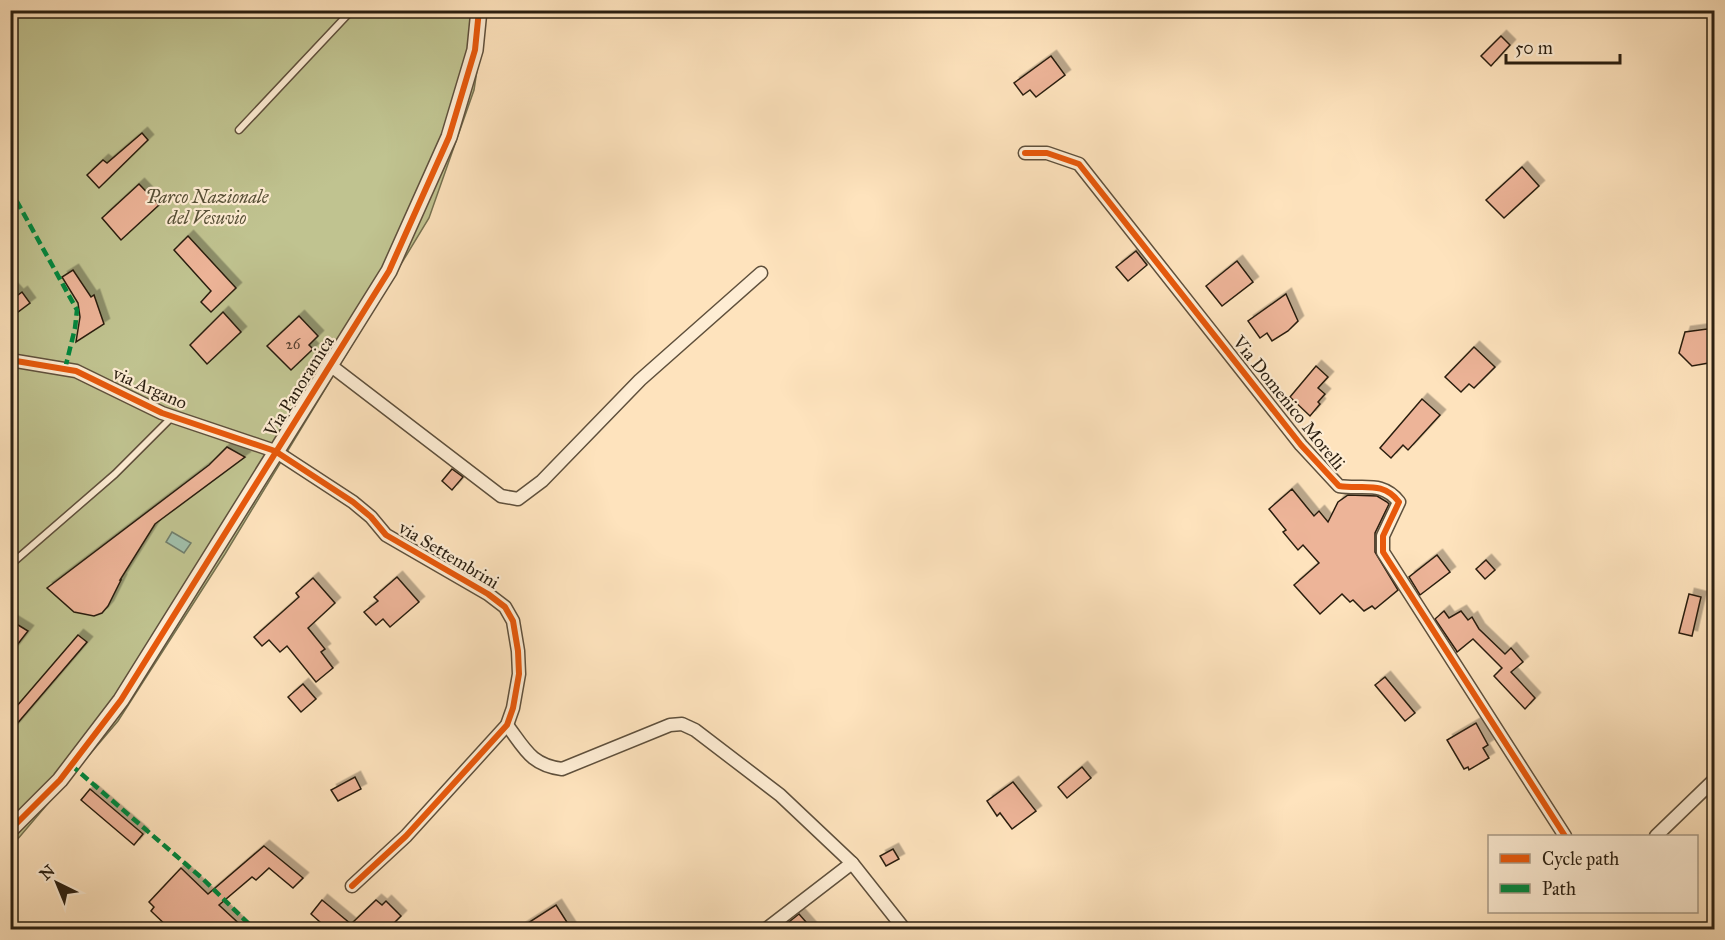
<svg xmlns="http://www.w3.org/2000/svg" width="1725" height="940" viewBox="0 0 1725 940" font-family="'IM FELL Great Primer',serif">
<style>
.green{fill:#c0c390;stroke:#757150;stroke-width:1.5}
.water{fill:#a1bfab;stroke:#717f6d;stroke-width:1.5}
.building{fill:#edb498;stroke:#2a1f11;stroke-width:1.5;filter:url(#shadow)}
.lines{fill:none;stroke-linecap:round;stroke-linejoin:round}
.service-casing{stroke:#5f503c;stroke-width:9}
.minor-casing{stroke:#5f503c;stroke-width:15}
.tertiary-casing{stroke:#5f503c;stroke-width:18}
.service{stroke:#feedd4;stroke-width:6}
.minor{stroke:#feedd4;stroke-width:12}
.tertiary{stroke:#feedd4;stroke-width:15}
.quiet{stroke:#00873e;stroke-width:4.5;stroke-dasharray:9 4.5;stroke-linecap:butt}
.cycleway-casing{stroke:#feedd4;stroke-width:10}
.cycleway{stroke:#e8590c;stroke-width:6}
.labels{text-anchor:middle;stroke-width:4.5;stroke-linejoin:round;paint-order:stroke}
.number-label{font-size:15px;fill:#5b4433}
.park-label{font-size:18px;font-style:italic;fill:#575037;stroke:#feedd4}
.street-label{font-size:18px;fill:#2a1f11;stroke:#feedd4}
</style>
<defs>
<filter id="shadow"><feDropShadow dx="5.5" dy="-5.5" stdDeviation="0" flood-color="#0004"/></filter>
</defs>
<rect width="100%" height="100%" fill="#fee3bd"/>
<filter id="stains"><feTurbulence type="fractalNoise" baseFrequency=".00333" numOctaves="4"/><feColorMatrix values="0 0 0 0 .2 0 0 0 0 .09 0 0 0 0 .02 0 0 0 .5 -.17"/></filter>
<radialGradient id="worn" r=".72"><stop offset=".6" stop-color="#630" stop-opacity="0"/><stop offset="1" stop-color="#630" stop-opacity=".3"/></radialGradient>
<polygon class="green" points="11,11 486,11 474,90 429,218 225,554 118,721 11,847"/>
<polygon class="water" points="172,532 191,543 184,553 166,542"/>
<g class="building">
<polygon points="1501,36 1510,45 1491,66 1481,56"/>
<polygon points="1051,56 1065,75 1036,97 1030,90 1023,95 1014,83"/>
<polygon points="142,133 148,140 99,188 87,175 103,160 107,163"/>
<polygon points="1522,167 1539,186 1504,218 1486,200"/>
<polygon points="139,184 159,205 121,240 102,218"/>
<polygon points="188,236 236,288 211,312 201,302 211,291 174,250"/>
<polygon points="1136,251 1147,265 1128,281 1116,267"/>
<polygon points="1237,261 1253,282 1222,306 1206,286"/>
<polygon points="73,270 91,297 94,295 104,324 76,342 80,317 78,303 62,277"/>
<polygon points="10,286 18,295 22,292 30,303 10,318"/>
<polygon points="1286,294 1298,321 1288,331 1272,341 1267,333 1260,338 1248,321"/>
<polygon points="223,312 241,332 207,364 190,345"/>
<polygon points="299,316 318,336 309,345 313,349 291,370 267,346"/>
<polygon points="1707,329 1714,337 1714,362 1692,366 1679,353 1685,332"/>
<polygon points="1474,347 1495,367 1474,388 1469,384 1461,392 1445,377"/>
<polygon points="1316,366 1328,377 1318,388 1325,394 1318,402 1320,404 1310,416 1290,397"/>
<polygon points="1422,399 1440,415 1408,450 1403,445 1391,458 1380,448"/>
<polygon points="227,447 245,457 155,524 120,580 121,580 108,606 102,613 94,616 74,612 47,588 209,465"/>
<polygon points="452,469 463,477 452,490 442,481"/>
<polygon points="1292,489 1314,516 1319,511 1328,522 1338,502 1348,495 1377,496 1387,502 1389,504 1375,533 1375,552 1398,590 1375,609 1372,606 1364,611 1353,600 1350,602 1342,594 1320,614 1294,585 1319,563 1303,545 1298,550 1283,532 1286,530 1269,509"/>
<polygon points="1437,555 1450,572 1420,595 1409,577"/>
<polygon points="1486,560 1495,570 1485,579 1476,569"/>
<polygon points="397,577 419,602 390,627 383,619 376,625 364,612 378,601 374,597"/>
<polygon points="313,578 335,603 308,628 325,649 321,652 333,668 316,682 287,646 280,652 269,640 262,646 254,637 299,597 296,593"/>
<polygon points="1689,594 1701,597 1692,636 1679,633"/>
<polygon points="1444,611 1449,618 1461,611 1468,620 1472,617 1479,629 1505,654 1511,648 1523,662 1511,672 1535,698 1525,709 1494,676 1502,668 1473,639 1457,652 1456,650 1435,619"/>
<polygon points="10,620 28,631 10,654"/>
<polygon points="78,635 87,642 10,732 10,714"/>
<polygon points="1385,677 1415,713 1405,721 1375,685"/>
<polygon points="303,684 316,699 301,712 288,697"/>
<polygon points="1476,723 1488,745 1483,748 1489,758 1469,770 1468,767 1464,769 1447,740"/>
<polygon points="1082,767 1091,778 1067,798 1058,787"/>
<polygon points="355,777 361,789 338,801 331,790"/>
<polygon points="1013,782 1036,811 1012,829 1000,813 997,816 987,801"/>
<polygon points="90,789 143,834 134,845 81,800"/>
<polygon points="264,846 303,878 293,888 269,868 256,880 252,877 219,905 246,930 171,930 151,911 154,907 149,902 181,868 208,894"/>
<polygon points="893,849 899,859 886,866 880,856"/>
<polygon points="322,900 351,924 376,900 382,905 386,901 401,916 387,930 329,930 311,914"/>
<polygon points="556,905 572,930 517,930"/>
<polygon points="799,914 813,930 779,930"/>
</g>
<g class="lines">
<g class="service-casing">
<g id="service">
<polyline points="239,130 352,10"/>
<polyline points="10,565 115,474 172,417"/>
</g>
</g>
<g class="minor-casing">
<g id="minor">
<path d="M1025 153H1047L1079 164 1301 445 1339 486C1363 490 1382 480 1399 502L1383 536V552L1565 836"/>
<polyline points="10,360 76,371 162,413 275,451 353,502 371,517 386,535 488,594 505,607 513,621 518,651 519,674 513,708 507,725 406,836 352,886"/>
<polyline points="330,365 501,496 518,499 542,481 640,380 761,273"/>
<path d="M507 725C525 749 531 765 562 769L670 725 682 724 695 730 780 795 852 863 905 930"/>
<polyline points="1656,836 1714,780"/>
<polyline points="765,930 852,863"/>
</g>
</g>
<g class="tertiary-casing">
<polyline id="tertiary" points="10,830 60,780 121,700 389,271 449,137 475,50 479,10"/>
</g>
<use href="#service" class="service"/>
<use href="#minor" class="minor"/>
<use href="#tertiary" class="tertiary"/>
<g class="quiet">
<polyline points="10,189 77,310 75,328 65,369"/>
<polyline points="71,765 203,879 255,930"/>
</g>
<g class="cycleway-casing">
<g id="cycleway">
<path d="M1025 153H1047L1079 164 1301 445 1339 486C1363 490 1382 480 1399 502L1383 536V552L1565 836"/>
<polyline points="10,360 76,371 162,413 275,451 353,502 371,517 386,535 488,594 505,607 513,621 518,651 519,674 513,708 507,725 406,836 352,886"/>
<polyline points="10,830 60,780 121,700 389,271 449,137 475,50 479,10"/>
</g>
</g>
<use href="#cycleway" class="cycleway"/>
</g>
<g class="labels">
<g class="number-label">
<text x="293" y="349">26</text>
</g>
<g class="park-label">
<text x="207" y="203">Parco Nazionale<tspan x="207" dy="21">del Vesuvio</tspan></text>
</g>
<g class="street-label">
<text transform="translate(299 386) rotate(-58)" y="6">Via Panoramica</text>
<text transform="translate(150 388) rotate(24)" y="6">via Argano</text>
<text transform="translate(1289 403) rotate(51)" y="6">Via Domenico Morelli</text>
<text transform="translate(449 555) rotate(31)" y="6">via Settembrini</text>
</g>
</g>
<rect width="1725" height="940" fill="none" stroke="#fee3bd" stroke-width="36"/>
<rect x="12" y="12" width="1701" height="916" fill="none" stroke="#2a1f11" stroke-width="3"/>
<rect x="18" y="18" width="1689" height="904" fill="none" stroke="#2a1f11" stroke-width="1.5"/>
<rect x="1488" y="835" width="210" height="78" fill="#feedd4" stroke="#a99b86" stroke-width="1.5"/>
<rect x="1500" y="854" width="30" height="9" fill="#e8590c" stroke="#a99b86" stroke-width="1.5"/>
<text x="1542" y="865" font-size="18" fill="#2a1f11">Cycle path</text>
<rect x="1500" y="884" width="30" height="9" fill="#00873e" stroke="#a99b86" stroke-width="1.5"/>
<text x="1542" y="895" font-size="18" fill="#2a1f11">Path</text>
<g transform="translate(57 883) rotate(317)" stroke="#feedd4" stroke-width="4.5" paint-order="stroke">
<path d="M0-4.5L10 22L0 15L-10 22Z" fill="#2a1f11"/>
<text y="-9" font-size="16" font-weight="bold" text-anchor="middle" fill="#2a1f11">N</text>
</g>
<path d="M1506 54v9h114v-9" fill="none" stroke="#2a1f11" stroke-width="3"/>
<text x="1515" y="54" font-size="18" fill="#2a1f11" stroke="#feedd4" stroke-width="4.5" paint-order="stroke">50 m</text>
<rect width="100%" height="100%" filter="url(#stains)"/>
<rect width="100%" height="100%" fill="url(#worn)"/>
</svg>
